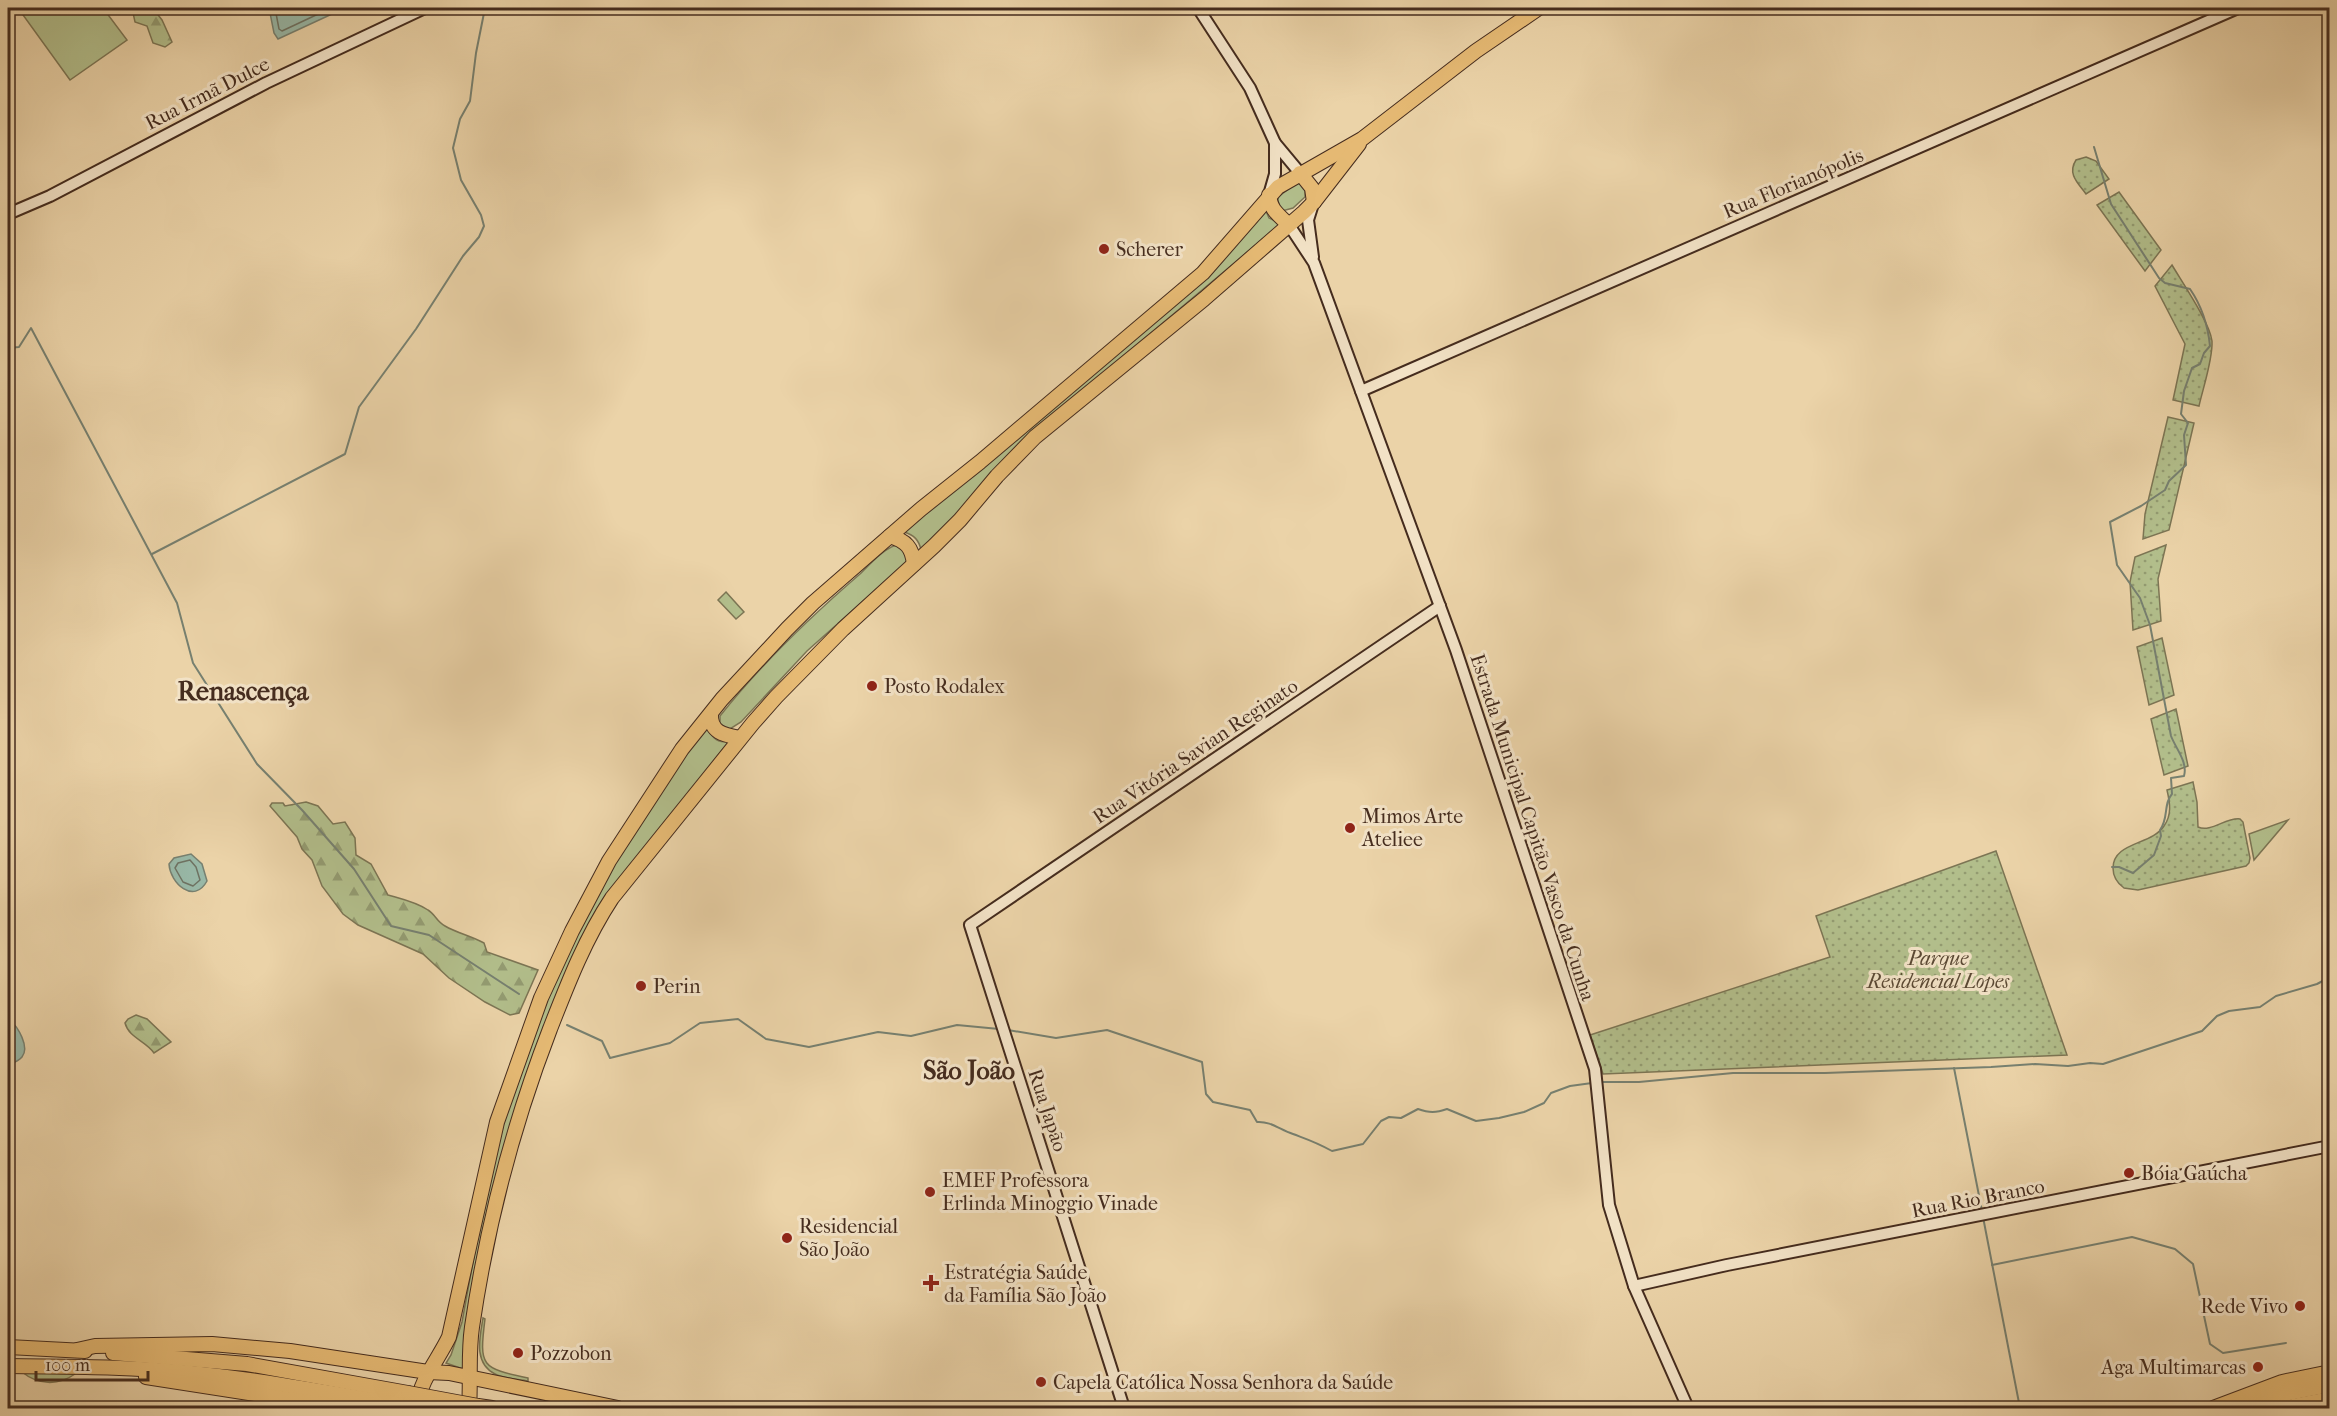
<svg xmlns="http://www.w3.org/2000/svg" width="2337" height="1416" viewBox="0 0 2337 1416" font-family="'IM FELL French Canon',serif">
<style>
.grass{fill:#b2be8b;stroke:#7c7554;stroke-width:1.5}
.forest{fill:url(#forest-firs);stroke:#7c7554;stroke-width:1.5}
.park{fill:url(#park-dots);stroke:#7c7554;stroke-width:1.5}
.water{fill:#98b8a7;stroke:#778070;stroke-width:1.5}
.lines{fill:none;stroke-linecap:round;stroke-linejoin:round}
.shore{stroke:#6e7262;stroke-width:1.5}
.stream{stroke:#778070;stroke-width:2}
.secondary-casing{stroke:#452c1e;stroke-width:14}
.highway-casing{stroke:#452c1e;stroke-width:16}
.secondary{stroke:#f2e2c6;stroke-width:10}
.highway{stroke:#e6ba74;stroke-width:14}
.highway-bridge-casing{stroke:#452c1e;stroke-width:16;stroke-linecap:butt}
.highway-bridge{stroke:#e6ba74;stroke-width:14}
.poi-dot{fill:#8f2418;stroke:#f2e2c6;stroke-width:2}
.labels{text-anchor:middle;stroke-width:6;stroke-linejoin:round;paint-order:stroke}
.street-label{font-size:20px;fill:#452c1e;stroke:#f2e2c6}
.poi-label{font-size:20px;fill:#452c1e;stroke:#f2e2c6;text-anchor:start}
.park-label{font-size:20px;font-style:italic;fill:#5b4934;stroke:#f2e2c6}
.district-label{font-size:26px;font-weight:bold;fill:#452c1e;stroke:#f2e2c6}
</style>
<defs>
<pattern id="forest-firs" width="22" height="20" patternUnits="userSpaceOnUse" patternTransform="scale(1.5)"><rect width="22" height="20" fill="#b2be8b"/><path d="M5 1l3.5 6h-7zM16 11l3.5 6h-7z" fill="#939b71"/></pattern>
<pattern id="park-dots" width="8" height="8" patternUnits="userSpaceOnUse" patternTransform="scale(1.5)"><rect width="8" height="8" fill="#b2be8b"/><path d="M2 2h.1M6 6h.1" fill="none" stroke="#939b71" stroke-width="1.8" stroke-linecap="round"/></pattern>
</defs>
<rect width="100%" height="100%" fill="#ebd3a8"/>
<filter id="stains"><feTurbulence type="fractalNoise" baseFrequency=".00333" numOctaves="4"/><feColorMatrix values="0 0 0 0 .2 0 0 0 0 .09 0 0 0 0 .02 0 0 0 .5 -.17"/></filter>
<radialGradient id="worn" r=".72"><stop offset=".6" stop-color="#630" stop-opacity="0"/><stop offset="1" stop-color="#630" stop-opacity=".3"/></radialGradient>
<g class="grass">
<polygon points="18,8 103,8 127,40 70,80"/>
<polygon points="1298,182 1305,186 1305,197 1293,208 1282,211 1278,208 1278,197"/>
<path d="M1266 211 1269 218 1281 224 1029 435 954 518 921 550C919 540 914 535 904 532L1214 268Z"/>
<path d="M900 544 908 555 907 562 807 651 741 722 730 729 720 726V716C762 663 809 618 860 574 870 564 886 546 900 544Z"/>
<polygon points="726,592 744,612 736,619 718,600"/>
<path d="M707 726C711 737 718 744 729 741L622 879 563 982 469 1323 463 1369 446 1363 451 1355 462 1322 484 1202 509 1103 554 980 609 871 679 763Z"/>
<polygon points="2288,820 2254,860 2249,834"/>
<path d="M483 1318 485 1319C479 1367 481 1368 528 1378V1381C518 1379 504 1379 495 1374 473 1363 480 1337 483 1318Z"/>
<path d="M22 1372 75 1374C58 1386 38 1385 22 1372Z"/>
</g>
<g class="forest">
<polygon points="132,8 155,8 155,11 162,20 172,42 165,47 153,43 147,26 135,22"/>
<path d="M306 802 318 806 333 824 345 822 355 838 356 855 371 864 388 895C402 899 416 902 428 910 435 914 437 922 445 926 457 933 471 936 484 943L487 952 538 970 519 1013 510 1015 485 1002 449 978 423 954 358 925 343 914 322 886 312 860 302 849 297 837 270 806 272 803H283L285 806Z"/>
<path d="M136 1015 147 1019 171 1042 154 1053C146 1041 129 1038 125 1023L128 1019Z"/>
</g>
<g class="park">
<path d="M2086 157 2096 161 2109 179 2086 194C2078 183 2067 174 2076 160Z"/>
<polygon points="2119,192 2161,250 2145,271 2097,205"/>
<path d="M2172 265C2182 282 2210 323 2212 341 2213 359 2203 388 2199 406L2173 400 2185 344 2155 286Z"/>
<polygon points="2168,417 2194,423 2169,530 2143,539 2145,514"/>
<polygon points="2166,545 2158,579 2161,621 2133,630 2130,582 2135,557"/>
<polygon points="2162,638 2174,695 2149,705 2137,647"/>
<polygon points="2176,709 2188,766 2164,775 2151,719"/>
<path d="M2193 782 2197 802 2198 827C2211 833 2226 817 2240 819L2243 822 2250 858 2249 863 2246 866 2138 890 2124 888C2117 883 2113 877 2113 868 2113 842 2152 845 2164 826 2172 815 2170 803 2167 790Z"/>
<polygon points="1996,851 2067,1055 1603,1074 1590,1035 1830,957 1816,916"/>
</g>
<g class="water">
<polygon points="269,8 345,8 278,39 274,33"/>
<path d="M191 854 202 864 207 881C194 905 170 883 169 864L174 858Z"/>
<path d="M10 1020C18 1027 30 1047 22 1057 19 1061 13 1063 8 1065V1024Z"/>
</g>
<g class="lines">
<g class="shore">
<polyline points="275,8 279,29 282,31 331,8"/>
<polygon points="190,860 196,867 200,880 193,886 183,882 175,868 178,863"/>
</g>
<g class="stream">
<path d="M2094 147 2111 204 2159 278 2165 283 2190 289C2201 305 2208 326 2210 346L2204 353 2200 364 2192 368 2184 391 2181 414 2188 423 2184 435 2186 465 2169 481 2165 490 2141 506 2110 522 2117 565 2140 598 2150 625 2171 736C2176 749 2188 762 2184 776L2171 778 2172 794C2163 804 2169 818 2160 830L2161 836 2154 855 2133 873 2119 867H2112"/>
<polyline points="8,348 19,347 31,328 177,603 193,663 257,764 302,810 354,869 391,926 429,935 519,994"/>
<polyline points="152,554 345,454 359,407 416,329 463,256 479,237 484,226 481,215 461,180 453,148 460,119 470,101 476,53 485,8"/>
<polyline points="567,1025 602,1041 610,1058 670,1043 700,1023 738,1019 766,1039 809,1047 878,1032 911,1036 957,1025 999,1029"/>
<path d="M1008 1030 1056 1038 1107 1030 1202 1062 1206 1094 1213 1102 1250 1110 1257 1122C1271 1121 1280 1130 1293 1134 1309 1140 1316 1142 1332 1151L1363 1144 1381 1121 1389 1117 1401 1118 1418 1109C1429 1113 1436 1113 1447 1109L1476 1121 1499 1118 1524 1112 1544 1103 1551 1093 1570 1086 1592 1083"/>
<polyline points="1954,1068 1982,1211"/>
<polyline points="1601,1082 1639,1082 1733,1073 1825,1073 1991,1067 2035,1064 2068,1066 2090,1063 2103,1064 2202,1031 2217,1016 2229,1011 2260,1007 2276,996 2317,984 2330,977"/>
<polyline points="1983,1217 2020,1408"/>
<polyline points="1992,1265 2132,1237 2175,1249 2193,1264 2210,1344 2223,1353 2286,1343"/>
</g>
<g class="secondary-casing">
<g id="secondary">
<polyline points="1198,8 1250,88 1275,143 1300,173"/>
<polyline points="1269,195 1275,174 1275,143"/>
<polyline points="8,214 50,196 266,83 425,8"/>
<polyline points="1289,225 1314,263 1456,650 1595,1069 1609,1205 1634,1286 1688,1408"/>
<polyline points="1313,257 1308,220 1313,204"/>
<polyline points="1361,391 2238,8"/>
<polyline points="1634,1286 1727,1265 2330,1146"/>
<polyline points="1124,1408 970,925 1440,606"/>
</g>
</g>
<g class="highway-casing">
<g id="highway">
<polyline points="1300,173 1312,188 1314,202"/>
<path d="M1269 195C1271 211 1278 214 1289 225"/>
<path d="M890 536C906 541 912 547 914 564"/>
<path d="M711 714C710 733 725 735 740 738"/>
<polyline points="8,1347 85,1351"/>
<polyline points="77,1350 95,1346 212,1344 290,1351 428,1372 449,1373 618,1408"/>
<polyline points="113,1353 247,1364 408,1393"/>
<path d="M8 1366C65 1367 123 1366 181 1372 257 1379 332 1393 407 1406"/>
<polyline points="146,1377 346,1408"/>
<polyline points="2249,1401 2330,1385"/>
<path d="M417 1406C420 1380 438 1360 449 1337L497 1122 541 998 572 931 609 861 682 749 722 699 787 629 813 603 921 509 980 462 1203 273 1278 187 1362 139 1476 51 1539 8"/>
<polyline points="478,1406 492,1408"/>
<path d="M469 1408C471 1381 468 1354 472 1327 487 1225 513 1125 550 1029 568 983 585 939 612 898L753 723 776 697 843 629 934 546 960 520 997 476 1035 437 1204 299 1304 212 1314 202 1359 144"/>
<polyline points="2213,1408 2282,1382 2330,1372"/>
<polyline points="2282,1408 2330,1399"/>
</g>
</g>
<use href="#secondary" class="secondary"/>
<use href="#highway" class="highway"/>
<g class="highway-bridge-casing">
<g id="highway-bridge">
<polyline points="408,1393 478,1406"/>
<polyline points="407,1406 416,1408"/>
</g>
</g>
<use href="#highway-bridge" class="highway-bridge"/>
</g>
<g class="poi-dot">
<circle cx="1104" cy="249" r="6"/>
<circle cx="872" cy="686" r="6"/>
<circle cx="1350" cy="828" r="6"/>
<circle cx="641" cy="986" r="6"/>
<circle cx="2129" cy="1173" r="6"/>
<circle cx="930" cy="1192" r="6"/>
<circle cx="787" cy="1238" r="6"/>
<path d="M928 1274h6v6h6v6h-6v6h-6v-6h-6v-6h6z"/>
<circle cx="2300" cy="1306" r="6"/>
<circle cx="518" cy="1353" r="6"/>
<circle cx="2258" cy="1367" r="6"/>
<circle cx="1041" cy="1382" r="6"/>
</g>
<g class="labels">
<g class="street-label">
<text transform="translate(207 93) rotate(-27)" y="7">Rua Irmã Dulce</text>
<text transform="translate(1793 183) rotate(-23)" y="7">Rua Florianópolis</text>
<text transform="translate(1195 751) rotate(-34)" y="7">Rua Vitória Savian Reginato</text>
<text transform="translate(1533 827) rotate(72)" y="7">Estrada Municipal Capitão Vasco da Cunha</text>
<text transform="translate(1048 1110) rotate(72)" y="7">Rua Japão</text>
<text transform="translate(1978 1198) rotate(-11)" y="7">Rua Rio Branco</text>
</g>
<g class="poi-label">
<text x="1116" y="256">Scherer</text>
<text x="884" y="693">Posto Rodalex</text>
<text x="1362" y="823">Mimos Arte<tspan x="1362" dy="23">Ateliee</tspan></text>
<text x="653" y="993">Perin</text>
<text x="2141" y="1180">Bóia Gaúcha</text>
<text x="942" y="1187">EMEF Professora<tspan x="942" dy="23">Erlinda Minoggio Vinade</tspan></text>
<text x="799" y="1233">Residencial<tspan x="799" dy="23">São João</tspan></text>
<text x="944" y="1279">Estratégia Saúde<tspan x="944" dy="23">da Família São João</tspan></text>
<text x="2288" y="1313" text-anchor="end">Rede Vivo</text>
<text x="530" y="1360">Pozzobon</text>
<text x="2246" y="1374" text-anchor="end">Aga Multimarcas</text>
<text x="1053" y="1389">Capela Católica Nossa Senhora da Saúde</text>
</g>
<g class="park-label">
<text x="1938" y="965">Parque<tspan x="1938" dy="23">Residencial Lopes</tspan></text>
</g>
<g class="district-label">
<text x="243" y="700">Renascença</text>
<text x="969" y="1079">São João</text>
</g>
</g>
<rect width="2337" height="1416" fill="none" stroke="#ebd3a8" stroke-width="30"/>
<rect x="9" y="9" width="2319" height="1398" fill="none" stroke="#452c1e" stroke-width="3"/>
<rect x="15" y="15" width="2307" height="1386" fill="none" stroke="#452c1e" stroke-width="1.5"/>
<path d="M36 1371v9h112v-9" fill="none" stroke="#452c1e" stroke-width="3"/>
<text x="45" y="1371" font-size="18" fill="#452c1e" stroke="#f2e2c6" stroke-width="4.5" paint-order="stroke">100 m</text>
<rect width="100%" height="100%" filter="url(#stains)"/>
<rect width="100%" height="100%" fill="url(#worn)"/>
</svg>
